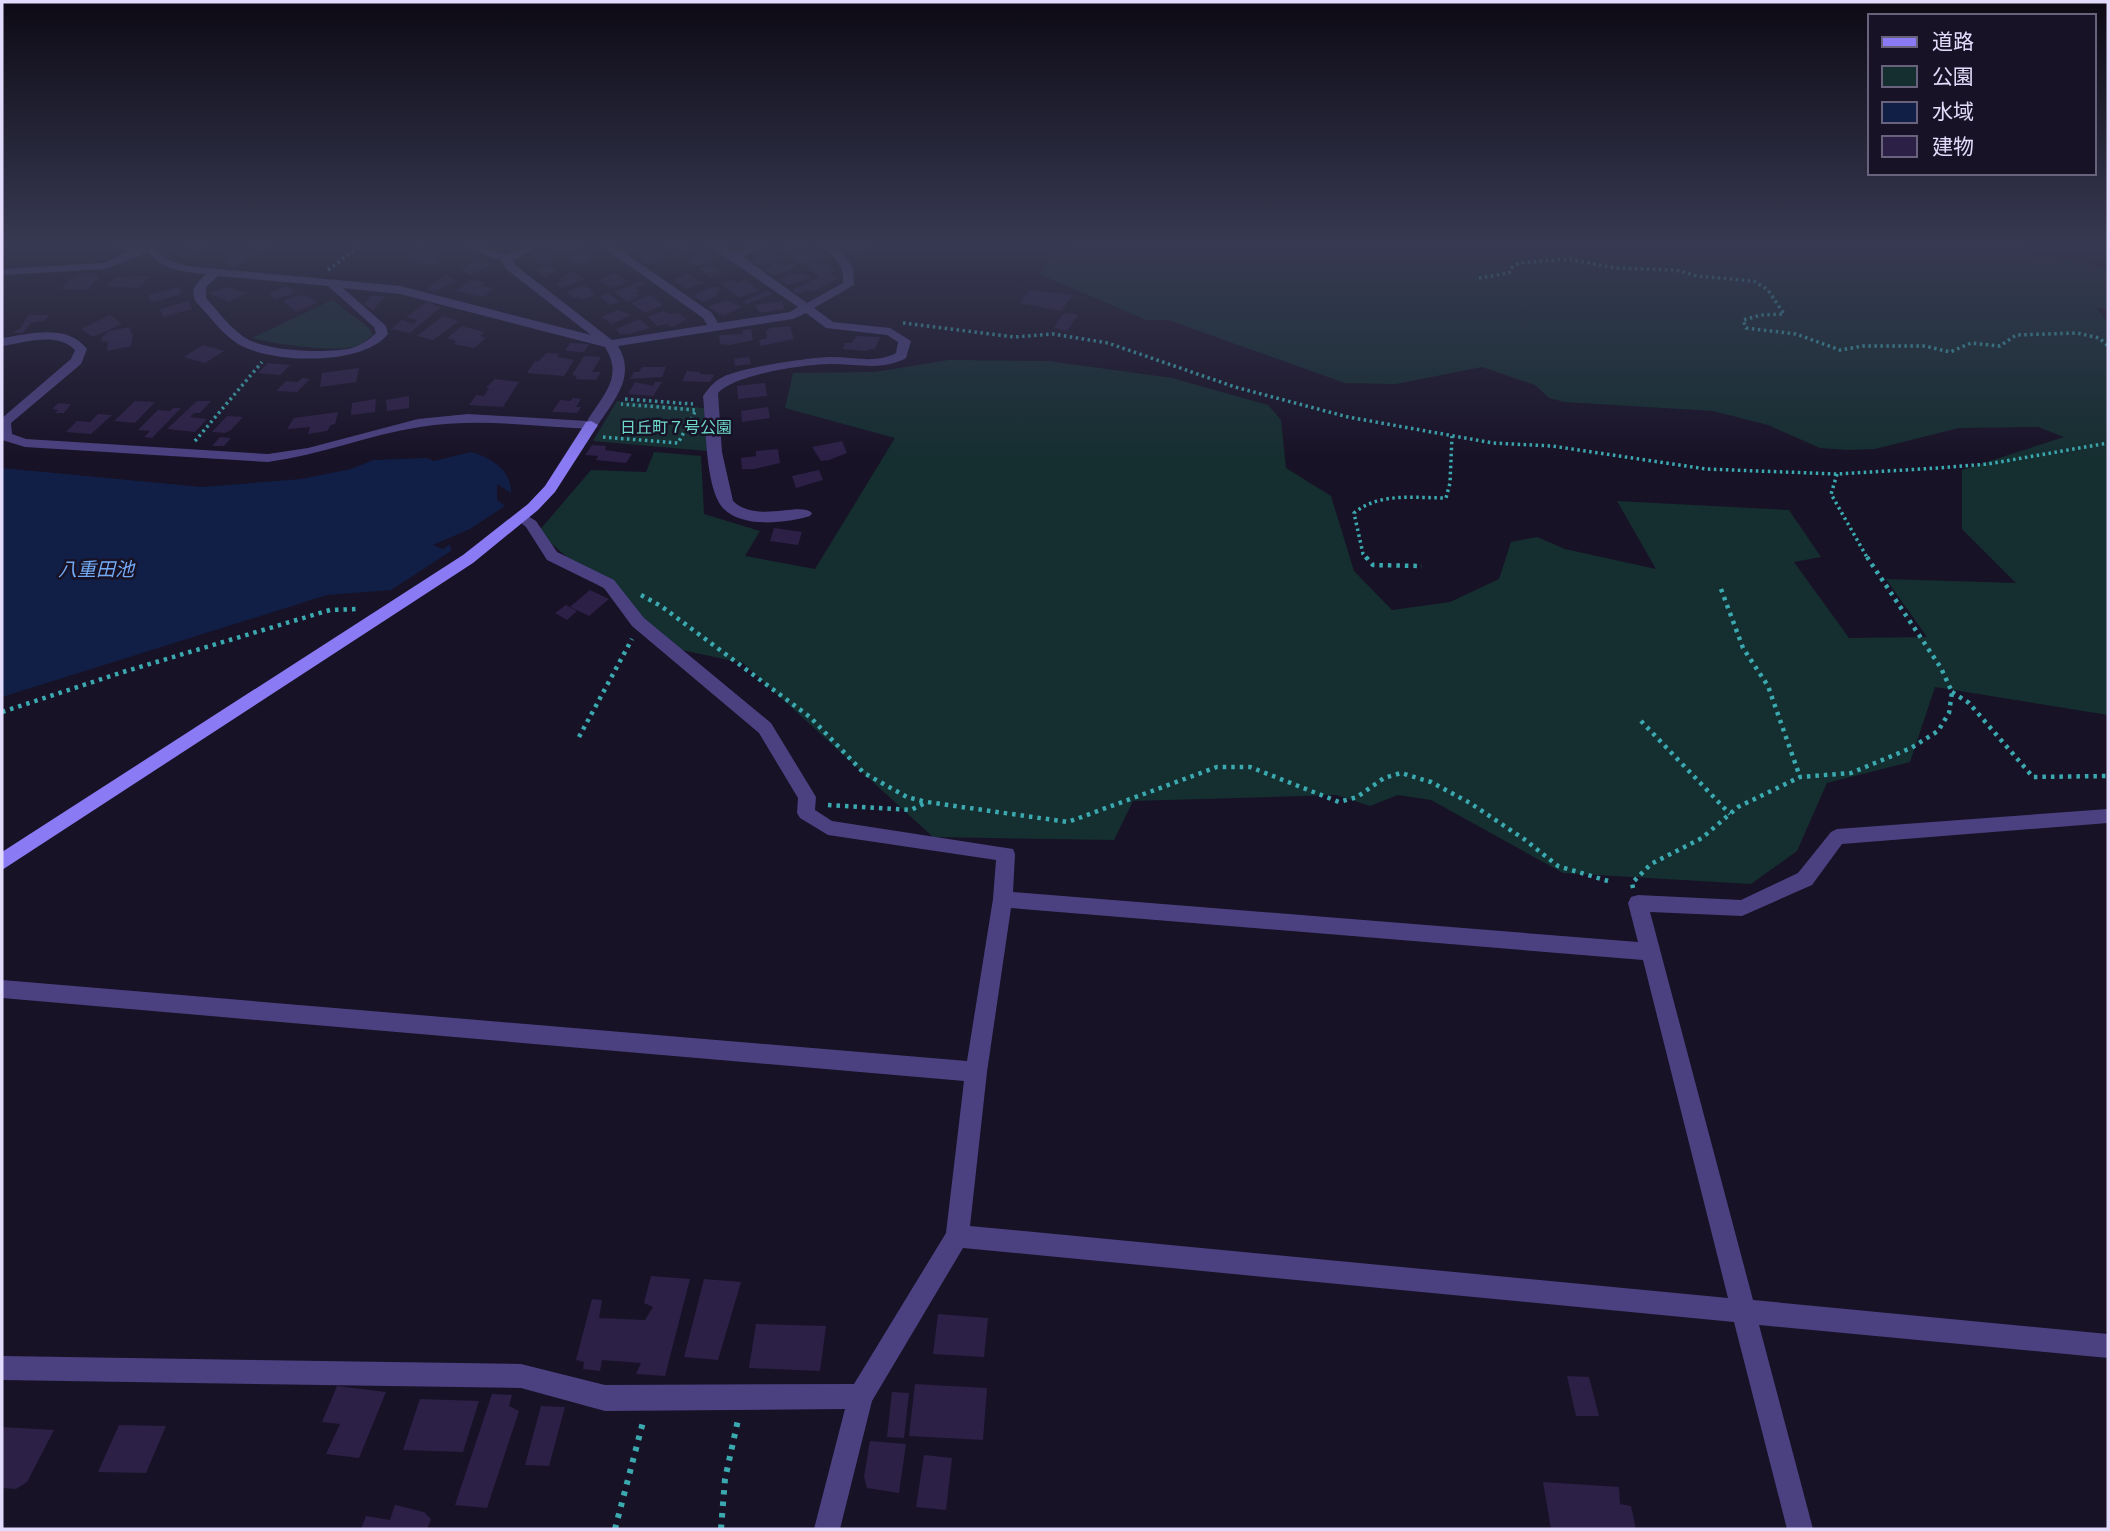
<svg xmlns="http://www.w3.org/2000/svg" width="2110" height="1531" viewBox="0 0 2110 1531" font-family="Rubik,'Noto Sans JP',sans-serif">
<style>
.green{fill:#152e30}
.water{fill:#111f46}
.building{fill:#2c2046}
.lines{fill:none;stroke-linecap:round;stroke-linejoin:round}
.path-far2{stroke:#3baab0;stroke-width:3.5;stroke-dasharray:2.5 3.5;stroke-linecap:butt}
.path-far1{stroke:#3baab0;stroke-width:4.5;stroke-dasharray:3.5 5;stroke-linecap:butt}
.path{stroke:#3baab0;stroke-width:6;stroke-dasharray:4.5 7;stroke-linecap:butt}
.street{fill:#4b4181;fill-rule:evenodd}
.secondary{fill:#8a7af4;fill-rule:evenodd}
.labels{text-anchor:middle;stroke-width:5;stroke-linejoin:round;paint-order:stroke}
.far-park-label{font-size:16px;fill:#6cd7c8;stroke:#181226}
.water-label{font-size:19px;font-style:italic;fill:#72a9f3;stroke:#181226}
</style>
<rect width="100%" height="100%" fill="#181226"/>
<g class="green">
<polygon points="1083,245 2020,245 2025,255 2083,261 2108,270 2108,310 2097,308 2108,324 2108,715 1935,687 1910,762 1827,783 1797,851 1751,884 1563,873 1431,800 1398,795 1370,806 1336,795 1133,801 1114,840 933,837 743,663 672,648 538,532 591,470 646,472 654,452 701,456 704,514 760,531 745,556 815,569 895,438 785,408 793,373 875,372 949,360 1048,361 1172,378 1268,405 1281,420 1286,468 1331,496 1354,571 1392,610 1450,602 1499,579 1511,542 1537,537 1565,549 1656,569 1617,501 1789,510 1821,557 1794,562 1849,638 1927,637 1886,579 2016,583 1962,529 1962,470 2064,437 2038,427 1959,428 1875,449 1847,450 1820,448 1768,425 1713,411 1564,402 1549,398 1535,385 1482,367 1396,384 1345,383 1168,320 1146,320 1039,274 1055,252"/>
<path d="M332 300 369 328 373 335C368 338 364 343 359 345 339 354 273 344 252 338Z"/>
<polygon points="617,401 704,408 707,451 593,441"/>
</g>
<path class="water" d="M471 452C490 457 512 470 511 493L497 484V500L505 506 470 529 433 545 443 549 450 544 451 551 391 590 327 595 2 697V468L202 487 301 479 351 469 373 460 427 458 434 461Z"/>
<g class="building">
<polygon points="191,245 207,248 189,258 174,255"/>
<polygon points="254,245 270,245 235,268 227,267 231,265 223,263 231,254"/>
<polygon points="548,245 576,245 581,248 565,255 559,254"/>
<polygon points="660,245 684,245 692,250 677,256"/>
<polygon points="789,245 804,245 807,247 788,254 780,249"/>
<polygon points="850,245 867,245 872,248 857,255 844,247"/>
<polygon points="420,246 439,253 436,258 442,260 431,266 407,258 413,255 407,253"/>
<polygon points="811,248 824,257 803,265 790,256"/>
<polygon points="584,249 588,252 597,251 589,256 593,259 579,265 567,257"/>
<polygon points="707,250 714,256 709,261 695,266 687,260"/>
<polygon points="540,251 552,258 551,260 540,262 531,255"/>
<polygon points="652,251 664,257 648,263 638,255"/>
<polygon points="775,253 781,257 760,265 751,260 761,255"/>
<polygon points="476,261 491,265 470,275 460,269"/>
<polygon points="780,262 784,266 794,264 798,267 775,276 764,269"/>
<polygon points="816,263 817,265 824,263 836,270 829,273 838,279 811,292 807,290 797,294 792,290 820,277 806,266"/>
<polygon points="550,265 558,271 544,277 536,270"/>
<polygon points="708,265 722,273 711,277 699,269"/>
<polygon points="574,272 584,280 562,288 556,284 563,281 559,278"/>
<polygon points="614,273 628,282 612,288 599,280"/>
<polygon points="793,273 797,275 803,273 812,278 787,285 778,278"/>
<polygon points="689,274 699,281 706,282 686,289 673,280"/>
<polygon points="81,275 100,276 87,290 61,289 72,278"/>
<polygon points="446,275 456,281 434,292 427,288"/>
<polygon points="151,276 137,288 105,286 116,277"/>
<polygon points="472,280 485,283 481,286 494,289 483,297 455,291"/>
<polygon points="732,280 736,283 744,280 759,290 740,298 721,284"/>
<polygon points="641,281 645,284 635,287 640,292 635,292 640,296 627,302 614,292"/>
<polygon points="585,284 595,295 581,300 578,297 574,299 567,292"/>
<polygon points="287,286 296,293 275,299 269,293"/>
<polygon points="179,287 182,294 151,303 148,295"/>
<polygon points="228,287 243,292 249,292 229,302 209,293"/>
<polygon points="711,287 718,287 721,290 716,292 719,295 702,302 694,296"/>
<polygon points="1030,290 1073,295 1061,311 1020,303"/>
<polygon points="768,291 772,294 747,304 743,301"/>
<polygon points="609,293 619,302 610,305 600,296"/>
<polygon points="298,295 309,297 317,303 296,312 283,301"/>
<polygon points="650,295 663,305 645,313 631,303"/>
<polygon points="371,296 386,296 373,310 364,304"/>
<polygon points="726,300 742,307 723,316 708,307"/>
<polygon points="189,301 192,309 163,317 160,309"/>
<polygon points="782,301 784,309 760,313 754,305"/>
<polygon points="427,302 441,307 410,333 391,329 402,320 414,324 417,320 406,317"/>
<polygon points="618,310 631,315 612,324 601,317"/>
<polygon points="663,311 670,314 677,313 687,319 672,327 667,324 657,326 648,317"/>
<polygon points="1069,313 1078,315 1067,331 1054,328 1062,315"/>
<polygon points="29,315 50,315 43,321 31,323 23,333 13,333 20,328"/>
<polygon points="110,315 122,324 93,337 81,329"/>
<polygon points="443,316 459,321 433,340 417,336"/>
<polygon points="640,319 650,328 629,334 620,334 616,329"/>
<polygon points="462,326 484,332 480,336 486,338 474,348 454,344 456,341 447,338"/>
<polygon points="790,326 794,339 761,346 759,340 767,338 766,331 770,328"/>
<polygon points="130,327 131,333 133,334 131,346 107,351 108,342 101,341 102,337 109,331"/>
<polygon points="751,329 753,340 730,345 720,344 719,335 743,334 742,330"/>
<polygon points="857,336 880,337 875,349 868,349 867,351 843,349 845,343 851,343"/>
<polygon points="570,343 589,344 584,352 565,351"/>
<polygon points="203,345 224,351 205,363 184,357"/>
<polygon points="546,353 559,354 557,357 574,360 564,376 527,373 535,361 538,362"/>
<polygon points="584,356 601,357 592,372 601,372 596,380 575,379 577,376 572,375"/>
<polygon points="749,357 751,364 735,366 734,359"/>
<polygon points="268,363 290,365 280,375 258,373"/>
<polygon points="642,367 666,367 662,377 630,379 634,372 639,372"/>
<polygon points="359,368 356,382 320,387 322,373"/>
<polygon points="687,371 700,372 700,374 714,375 710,382 682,381"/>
<polygon points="302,378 310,379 297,392 276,391 286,381 298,382"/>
<polygon points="495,379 519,382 503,407 469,405 476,395 484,396 489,388 486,388"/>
<polygon points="635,382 653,386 655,382 662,382 653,396 628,394"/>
<polygon points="765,383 767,396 738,399 737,386"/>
<polygon points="409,396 409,408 387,411 386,400"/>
<polygon points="573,398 581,399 576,407 581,407 577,413 552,412 560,400 570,401"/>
<polygon points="376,399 375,412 351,415 352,403"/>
<polygon points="135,401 155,402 135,423 114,421"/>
<polygon points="197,401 211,401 200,413 194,413 190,417 207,419 195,432 167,429"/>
<polygon points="58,403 71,404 64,413 55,413 58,410 52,409"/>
<polygon points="768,407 770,418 742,422 741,411"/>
<polygon points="173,408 181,408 152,438 144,437 150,431 138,430 158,410 170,411"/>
<polygon points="338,412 335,424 331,425 327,431 308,434 310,427 287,429 294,418"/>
<polygon points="98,414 112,415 91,434 66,432 77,421 90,422"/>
<polygon points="227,416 243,417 231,430 225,433 212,432"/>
<polygon points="220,437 231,438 224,446 212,446"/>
<polygon points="842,441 847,453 829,460 821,461 812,447"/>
<polygon points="592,445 606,446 605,450 632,454 626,463 596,460 598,456 585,455"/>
<polygon points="778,449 780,463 754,469 742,469 741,458 756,456 756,451"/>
<polygon points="819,470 823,480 796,488 792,476"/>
<polygon points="774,528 802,532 798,545 770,541"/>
<polygon points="590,590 609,599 589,616 570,607"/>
<polygon points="566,605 577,611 567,620 555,613"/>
<polygon points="651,1276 690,1279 665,1376 636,1374 641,1363 602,1360 600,1371 583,1369 584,1362 576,1360 592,1299 602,1300 599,1318 645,1320 653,1307 644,1303"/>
<polygon points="704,1279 741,1282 718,1360 684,1357"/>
<polygon points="938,1314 988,1318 984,1357 933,1354"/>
<polygon points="756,1324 826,1326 820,1371 749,1368"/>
<polygon points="1567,1376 1589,1377 1599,1416 1576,1416"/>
<polygon points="915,1384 987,1388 983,1440 909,1436"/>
<polygon points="337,1386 386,1392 359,1458 326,1454 340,1424 322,1422"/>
<polygon points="892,1392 909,1393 904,1438 887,1437"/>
<polygon points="492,1394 512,1395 509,1406 519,1411 487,1508 455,1505"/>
<polygon points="420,1399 479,1401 463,1452 403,1450"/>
<polygon points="541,1406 565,1407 549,1466 525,1465"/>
<polygon points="119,1425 166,1426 146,1473 98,1472"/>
<polygon points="2,1427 54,1430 27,1482 16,1489 2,1488"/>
<polygon points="870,1441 906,1444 899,1493 867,1488 864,1477"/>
<polygon points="924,1455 952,1458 946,1510 916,1507"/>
<polygon points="1543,1482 1619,1487 1620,1504 1631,1506 1636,1529 1551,1529"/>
<polygon points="395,1505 424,1512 431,1519 427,1529 361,1529 366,1516 390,1520"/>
</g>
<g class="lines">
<g class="path-far2">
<polyline points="328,270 361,245"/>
<polyline points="1479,278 1509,273 1511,268 1519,263 1569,259 1615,268 1676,270 1697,276 1754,281 1768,290 1784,314 1761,315 1743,320 1746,328 1796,334 1840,350 1863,346 1925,346 1950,352 1971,343 2000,346 2016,335 2077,333 2099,338 2108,346"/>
<polyline points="903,323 1014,337 1053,334 1108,343 1235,387 1348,417 1493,443 1552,446 1706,469 1837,474 1938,468 1988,464 2108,443"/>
<polyline points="625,399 693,404"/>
<polyline points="603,437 678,443 696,410 621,404"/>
<polyline points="195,441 262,362"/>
<polyline points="1837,474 1831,494 1868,559"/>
<path d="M1367 559 1363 554 1354 513C1380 492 1414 498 1446 498L1450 483 1452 436"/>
</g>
<g class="path-far1">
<polyline points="1366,557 1373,565 1422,566"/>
<polyline points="1721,589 1743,648 1768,686 1800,777"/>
<polyline points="641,595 661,606 810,717 864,773 907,797 926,802"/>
<polyline points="1952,692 1969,703 2033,777 2108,776"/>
<polyline points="2,712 123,672 330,610 359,609"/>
<polyline points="1641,721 1730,814"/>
<polyline points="579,737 632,639"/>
<polyline points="828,805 911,810 927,802 1068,822 1217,767 1250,767 1339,802 1357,797 1384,778 1401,773 1431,782 1470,803 1524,839 1558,866 1608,881"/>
<polyline points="1633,888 1632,883 1651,864 1702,838 1738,807 1800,777 1851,773 1911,748 1938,731 1949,713 1952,692 1941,668 1867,557"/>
</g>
<g class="path">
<polyline points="615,1529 643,1422"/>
<polyline points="721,1529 725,1479 738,1420"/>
</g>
<g class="street">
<path d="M108 245 155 247 165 259 187 266 400 286 591 335 506 269 502 261 460 245H477L506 255 528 245H543L513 260 515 265 612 340 707 325 703 318 600 245H613L712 313 718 323 790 312 798 307 708 245H722L735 252 754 245H771L743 257 807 303 843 283C845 264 833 257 821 245H834L853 267 854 285 814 308 833 322 890 328 911 341 906 358C882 371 859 364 832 364 806 364 735 374 718 393L722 452 733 501C757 524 800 501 812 513L810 516C786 523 741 529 722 507 705 486 706 424 703 396 709 388 714 381 723 377 739 368 811 357 831 357 854 357 875 364 896 353L898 342 887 335 826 328 806 313 793 319 618 346C637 377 613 401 596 428L591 429C534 426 476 418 420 427 368 435 320 455 268 462L25 447 2 440V418L71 359 75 350C57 331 24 343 2 346V338C30 334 67 323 87 349L81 364 11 423 12 434 26 439 268 454 308 448 418 419 468 414 587 421C603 395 624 377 605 347L400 294 343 288 386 326 388 334C363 366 272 364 238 344 222 334 209 315 196 302 189 289 197 283 206 274 183 272 162 270 148 252L106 269 2 275V269L104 263 131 250ZM218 276 328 286 374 327 376 333C369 340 361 345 352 348 328 354 271 351 249 340 232 331 219 312 206 298V287Z"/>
<path d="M521 512 536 521 557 552 614 580 644 618 771 723 816 797 815 810 832 821 1013 849 1015 854 1013 892 1638 942 1628 903 1631 897 1638 895 1741 900 1798 873 1831 832 1837 829 2108 809V823L1842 844 1812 885 1742 916 1650 912 1753 1300 2108 1334V1358L1759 1325 1813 1529H1787L1734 1322 963 1248 872 1401 840 1529H814L845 1409 605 1411 521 1388 2 1380V1356L521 1364 605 1385 854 1384 946 1233 964 1081 2 998V980L967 1061 993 899 996 860 828 835 800 818 797 813 798 798 759 733 632 626 604 588 547 560 526 527 514 517ZM1011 908 1643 960 1728 1298 970 1226 987 1072Z"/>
</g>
<polygon class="secondary" points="591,421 598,425 555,492 538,510 473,563 2,870 2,852 463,555 528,504 545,486 586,422"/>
</g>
<linearGradient id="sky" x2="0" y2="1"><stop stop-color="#0d0a15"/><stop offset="0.53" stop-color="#373952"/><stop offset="1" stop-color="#373952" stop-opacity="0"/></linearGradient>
<rect width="2110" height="459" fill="url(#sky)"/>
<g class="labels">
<g class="far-park-label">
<text x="676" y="433">日丘町７号公園</text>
</g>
<g class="water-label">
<text x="96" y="576">八重田池</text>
</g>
</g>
<rect width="2110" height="1531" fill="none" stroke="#e2dbfc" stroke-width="7"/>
<rect x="1868" y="14" width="228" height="161" fill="#181226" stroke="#69627c" stroke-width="2"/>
<rect x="1882" y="37" width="35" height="10" fill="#8a7af4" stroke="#69627c" stroke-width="2"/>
<text x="1932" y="49" font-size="21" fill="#e2dbfc">道路</text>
<rect x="1882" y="66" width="35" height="21" fill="#152e30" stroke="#69627c" stroke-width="2"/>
<text x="1932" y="84" font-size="21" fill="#e2dbfc">公園</text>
<rect x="1882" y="102" width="35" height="21" fill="#111f46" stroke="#69627c" stroke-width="2"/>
<text x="1932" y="119" font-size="21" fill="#e2dbfc">水域</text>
<rect x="1882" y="136" width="35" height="21" fill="#2c2046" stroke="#69627c" stroke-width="2"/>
<text x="1932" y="154" font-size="21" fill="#e2dbfc">建物</text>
</svg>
